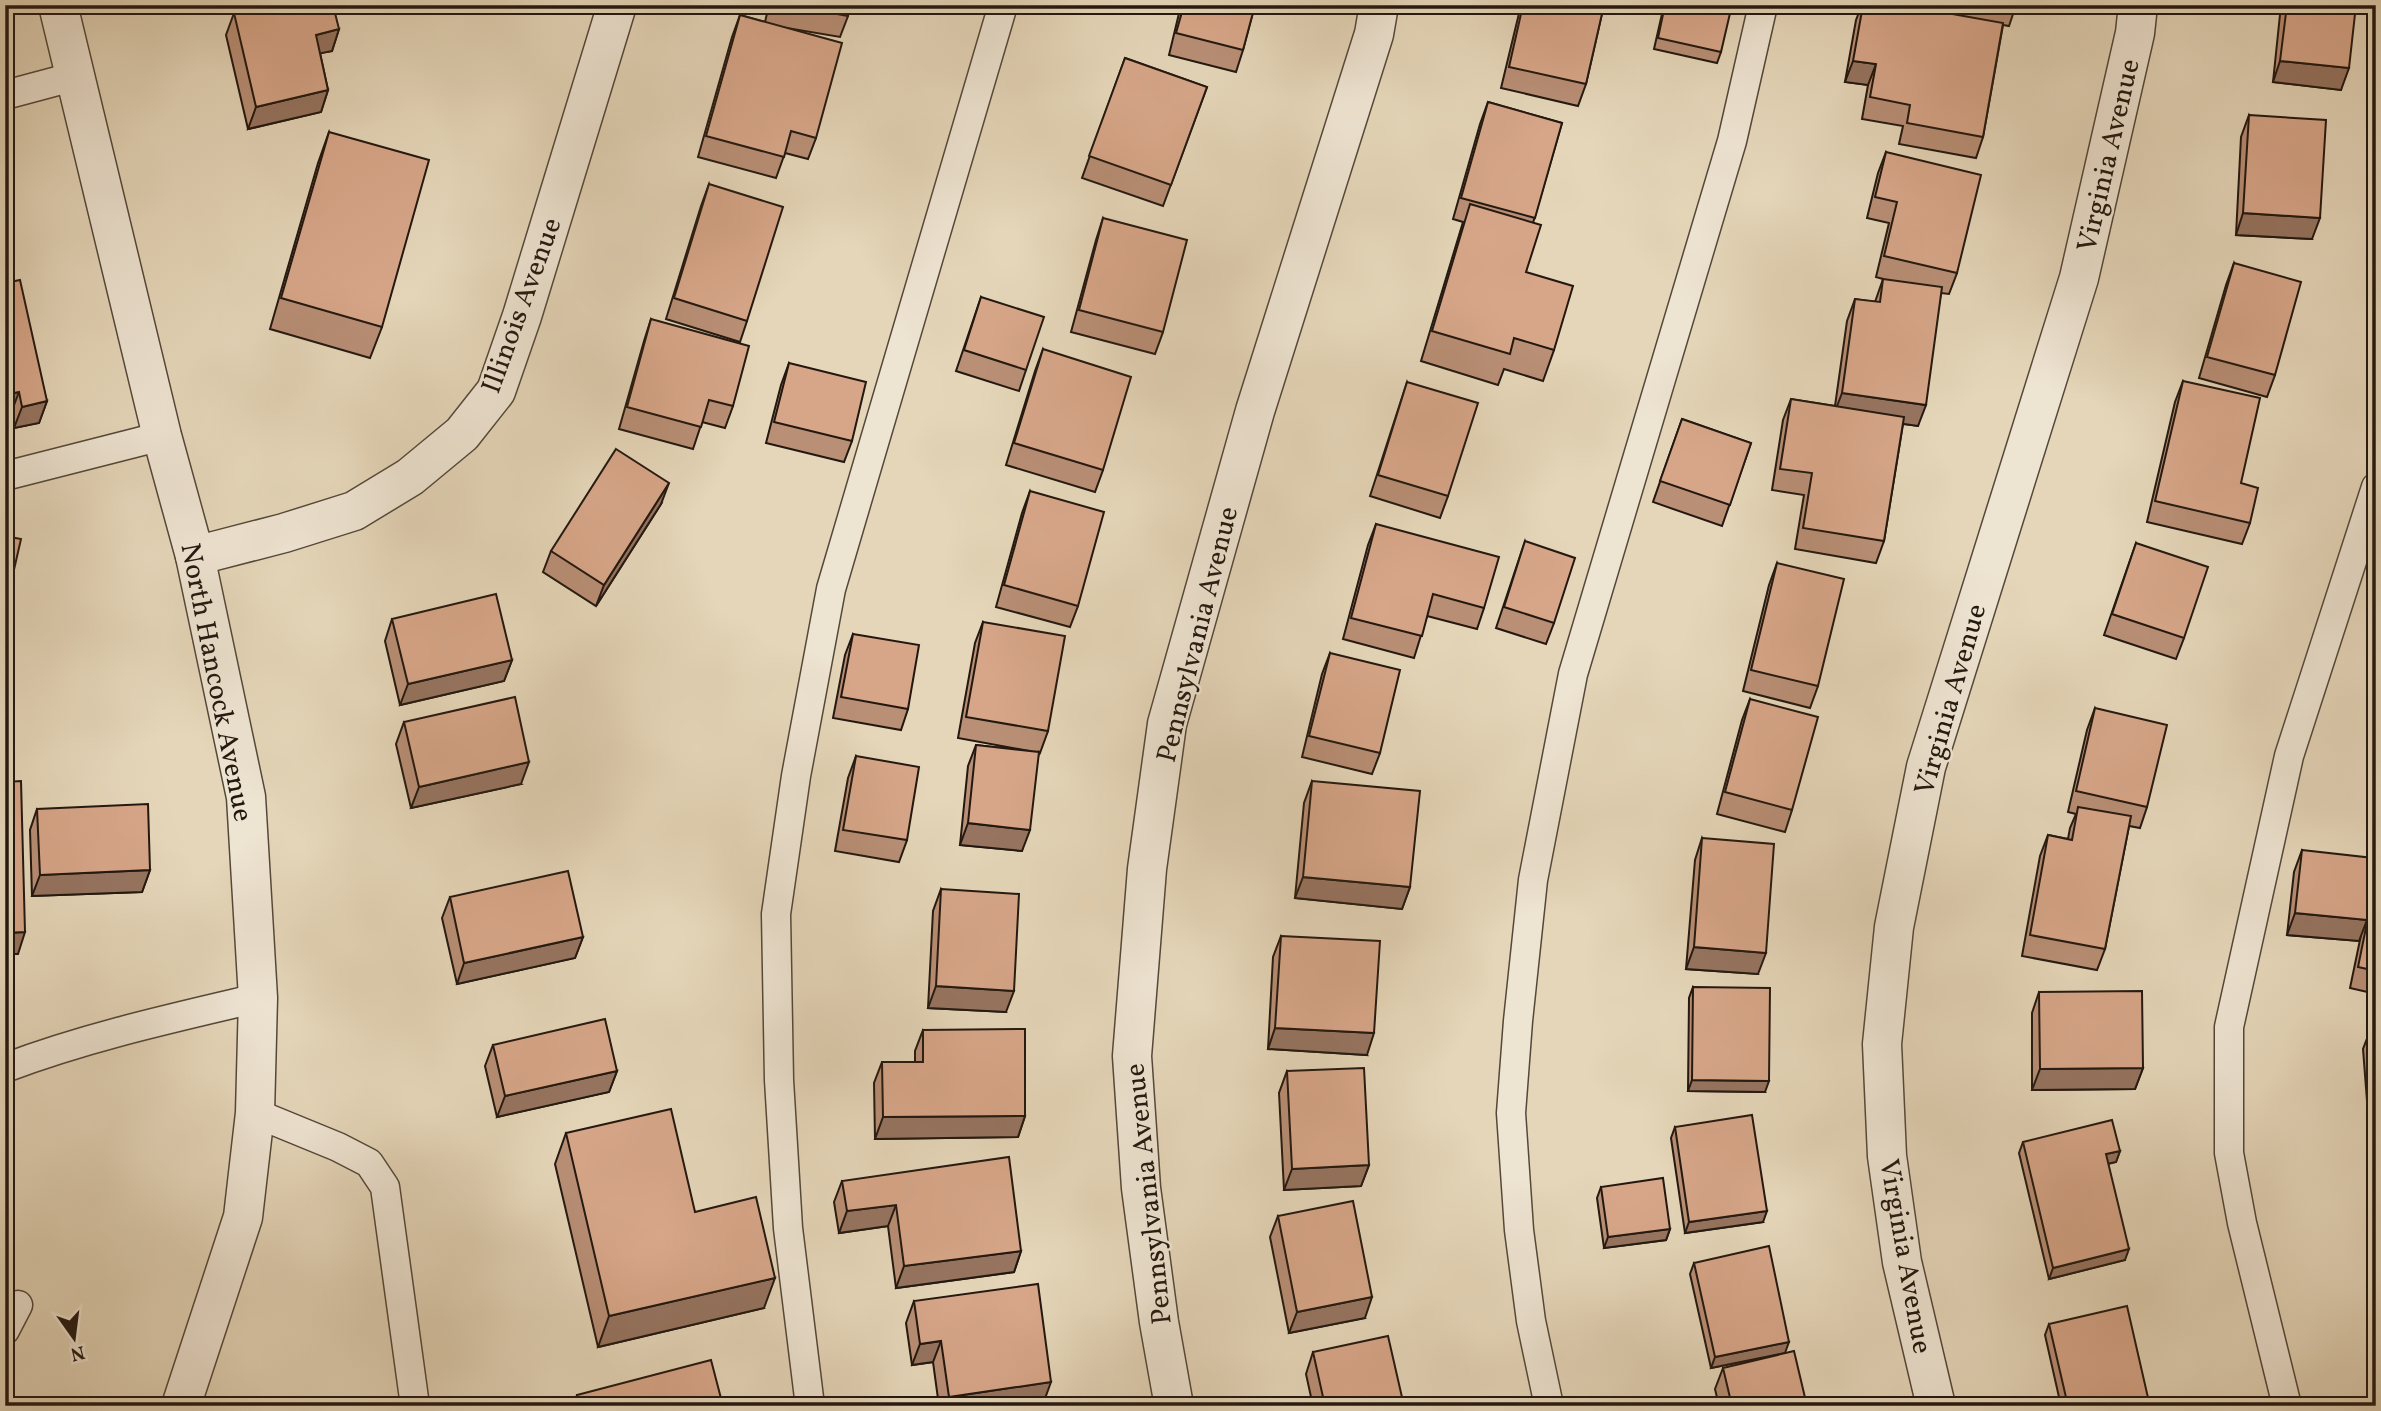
<svg xmlns="http://www.w3.org/2000/svg" width="2381" height="1411" viewBox="0 0 2381 1411" font-family="Vollkorn,serif">
<style>
.lines{fill:none;stroke-linecap:round;stroke-linejoin:round}
.service-casing{stroke:#54483a;stroke-width:31}
.minor-casing{stroke:#54483a;stroke-width:41}
.tertiary-casing{stroke:#54483a;stroke-width:41}
.service{stroke:#eee4d2;stroke-width:28}
.minor{stroke:#eee4d2;stroke-width:38}
.tertiary{stroke:#eee4d2;stroke-width:38}
.wall{fill:#b98f76;stroke:#231810;stroke-width:2}
.shaded-wall{fill:#967460;stroke:#231810;stroke-width:2}
.building{fill:#d7a689;stroke:#231810;stroke-width:2}
.labels{text-anchor:middle;stroke-width:5;stroke-linejoin:round;paint-order:stroke}
.street-label{font-size:28px;fill:#231810;stroke:#eee4d2}
</style>
<rect width="100%" height="100%" fill="#e5d6b9"/>
<filter id="stains"><feTurbulence type="fractalNoise" baseFrequency=".00286" numOctaves="4"/><feColorMatrix values="0 0 0 0 .2 0 0 0 0 .09 0 0 0 0 .02 0 0 0 .5 -.17"/></filter>
<radialGradient id="worn" r=".72"><stop offset=".6" stop-color="#630" stop-opacity="0"/><stop offset="1" stop-color="#630" stop-opacity=".3"/></radialGradient>
<g class="lines">
<g class="service-casing">
<g id="service">
<polyline points="5,95 76,76"/>
<polyline points="5,476 162,436"/>
<path d="M5 1068C87 1037 173 1018 258 998"/>
<polyline points="255,1113 338,1147 369,1163 385,1187 415,1406"/>
<polyline points="5,1330 18,1305"/>
<polyline points="810,1406 788,1228 779,1080 776,914 796,776 831,589 1003,5"/>
<polyline points="1549,1406 1531,1321 1519,1230 1511,1113 1518,1021 1533,880 1573,674 1732,141 1763,5"/>
<polyline points="2287,1406 2242,1223 2229,1153 2229,1027 2289,756 2376,487"/>
</g>
</g>
<g class="minor-casing">
<g id="minor">
<polyline points="195,556 284,533 354,511 410,477 462,434 496,391 522,316 617,5"/>
<polyline points="1174,1406 1159,1322 1141,1188 1132,1056 1147,869 1167,724 1255,411 1374,34 1379,5"/>
<polyline points="1936,1406 1902,1262 1887,1156 1882,1044 1894,927 1926,767 2079,278 2135,33 2138,5"/>
</g>
</g>
<g class="tertiary-casing">
<polyline id="tertiary" points="58,5 162,436 195,556 246,797 258,998 255,1113 243,1217 181,1406"/>
</g>
<use href="#service" class="service"/>
<use href="#minor" class="minor"/>
<use href="#tertiary" class="tertiary"/>
</g>
<g class="wall">
<polygon points="769,5 849,5 848,16 840,37 781,27 816,138 808,159 785,153 776,178 698,157 732,37 740,15 765,22"/>
<polygon points="1181,5 1255,5 1243,50 1236,72 1169,55"/>
<polygon points="1521,5 1604,5 1586,84 1578,106 1501,88"/>
<polygon points="1664,5 1714,5 1721,52 1717,63 1654,49"/>
<polygon points="1862,5 1902,5 1931,10 1932,5 2016,5 2009,26 2003,25 1983,137 1976,158 1899,144 1903,126 1862,119 1868,85 1845,82 1856,20"/>
<polygon points="2281,5 2356,5 2341,90 2273,82"/>
<polygon points="234,13 339,29 332,51 320,53 328,90 321,112 248,129 226,35"/>
<polygon points="1125,58 1207,87 1163,206 1082,178"/>
<polygon points="1488,102 1562,123 1533,223 1526,272 1554,350 1543,381 1504,369 1498,385 1421,361 1463,222 1453,219 1480,124"/>
<polygon points="2249,115 2312,239 2236,235 2241,137"/>
<polygon points="329,132 382,327 370,358 270,329 318,163"/>
<polygon points="1886,152 1957,273 1949,294 1941,293 1918,426 1903,424 1884,541 1876,563 1795,549 1804,495 1772,490 1783,420 1791,399 1835,406 1847,321 1855,299 1875,302 1883,279 1876,277 1889,223 1867,218 1878,173"/>
<polygon points="709,184 747,321 740,342 666,319 701,206"/>
<polygon points="1103,218 1163,332 1155,354 1071,332 1096,240"/>
<polygon points="2234,263 2275,375 2267,397 2199,378 2226,285"/>
<polygon points="5,283 47,401 39,423 14,428 11,413 5,415"/>
<polygon points="981,297 1026,370 1019,391 956,371"/>
<polygon points="651,319 733,406 725,428 702,422 693,449 619,429 644,341"/>
<polygon points="1043,349 1103,470 1095,492 1006,465 1035,371"/>
<polygon points="789,363 852,441 844,462 766,443 781,385"/>
<polygon points="2183,381 2241,483 2250,523 2242,544 2147,522 2175,402"/>
<polygon points="1407,382 1448,496 1440,518 1370,496"/>
<polygon points="1682,419 1751,443 1722,526 1653,502"/>
<polygon points="1030,491 1078,606 1070,627 996,607 1022,513"/>
<polygon points="661,504 596,606 543,572 551,551"/>
<polygon points="1376,524 1484,608 1477,629 1427,616 1414,658 1343,639 1368,545"/>
<polygon points="1525,541 1554,623 1546,644 1496,628"/>
<polygon points="2136,543 2184,638 2176,659 2104,635"/>
<polygon points="1777,563 1818,686 1810,708 1743,691 1769,585"/>
<polygon points="392,619 512,660 504,681 400,705 385,641"/>
<polygon points="983,622 1048,731 1040,753 1039,752 1022,851 960,845 968,766 976,745 1029,751 958,738 975,643"/>
<polygon points="853,634 908,709 901,730 833,718 845,655"/>
<polygon points="1330,653 1380,753 1372,774 1302,757 1322,674"/>
<polygon points="1750,699 1792,810 1785,832 1717,814 1742,720"/>
<polygon points="2095,708 2147,807 2140,828 2129,826 2105,949 2097,970 2022,956 2040,856 2048,835 2068,839 2070,828 2076,814 2068,812 2087,730"/>
<polygon points="404,722 521,784 411,808 396,744"/>
<polygon points="856,756 907,840 899,862 835,851 848,778"/>
<polygon points="1312,781 1410,887 1402,909 1295,898 1304,803"/>
<polygon points="37,809 150,870 142,892 32,896 30,830"/>
<polygon points="1702,838 1758,974 1686,969 1695,860"/>
<polygon points="2302,850 2367,914 2371,903 2376,904 2376,994 2350,988 2361,935 2359,941 2287,935 2294,872"/>
<polygon points="941,889 1006,1012 928,1008 933,911"/>
<polygon points="450,897 583,937 575,958 457,984 442,918"/>
<polygon points="1281,936 1367,1055 1268,1049 1273,957"/>
<polygon points="1693,987 1765,1092 1688,1091 1689,998"/>
<polygon points="2039,992 2143,1068 2135,1089 2032,1090 2032,1013"/>
<polygon points="2376,1027 2376,1152 2371,1153 2363,1049 2371,1028"/>
<polygon points="923,1030 1025,1116 1018,1137 875,1139 874,1083 882,1062 915,1062 915,1051"/>
<polygon points="493,1045 617,1071 609,1092 497,1117 485,1066"/>
<polygon points="1287,1071 1369,1165 1361,1186 1284,1190 1279,1093"/>
<polygon points="1675,1127 1763,1222 1685,1233 1671,1138"/>
<polygon points="566,1133 695,1212 764,1308 598,1347 555,1164"/>
<polygon points="2023,1142 2120,1151 2116,1162 2108,1164 2125,1260 2049,1279 2019,1153"/>
<polygon points="842,1181 1021,1251 1014,1272 896,1288 888,1226 839,1233 834,1202"/>
<polygon points="1601,1187 1670,1229 1666,1240 1604,1248 1597,1198"/>
<polygon points="1278,1216 1365,1318 1289,1333 1270,1237"/>
<polygon points="1694,1263 1785,1353 1711,1368 1690,1274"/>
<polygon points="914,1301 1043,1404 1028,1406 939,1406 933,1362 912,1365 906,1323"/>
<polygon points="2049,1324 2149,1402 2148,1406 2061,1406 2045,1335"/>
<polygon points="1313,1352 1404,1406 1313,1406 1306,1374"/>
<polygon points="1723,1368 1807,1406 1719,1406 1715,1389"/>
<polygon points="577,1395 723,1406 573,1406"/>
</g>
<g class="shaded-wall">
<polygon points="339,29 332,51 308,56 316,35"/>
<polygon points="1853,61 1876,64 1868,85 1845,82"/>
<polygon points="2280,61 2349,68 2341,90 2273,82"/>
<polygon points="328,90 321,112 248,129 256,107"/>
<polygon points="2243,213 2320,218 2312,239 2236,235"/>
<polygon points="19,392 11,413 5,415 5,395"/>
<polygon points="1842,393 1926,405 1918,426 1834,414"/>
<polygon points="47,401 39,423 14,428 22,407"/>
<polygon points="669,483 661,504 596,606 604,585"/>
<polygon points="512,660 504,681 400,705 408,684"/>
<polygon points="529,762 521,784 411,808 419,787"/>
<polygon points="968,823 1030,830 1022,851 960,845"/>
<polygon points="150,870 142,892 32,896 40,875"/>
<polygon points="1303,877 1410,887 1402,909 1295,898"/>
<polygon points="2295,913 2367,920 2359,941 2287,935"/>
<polygon points="25,932 18,954 5,954 5,933"/>
<polygon points="583,937 575,958 457,984 464,963"/>
<polygon points="1694,947 1766,953 1758,974 1686,969"/>
<polygon points="936,986 1014,991 1006,1012 928,1008"/>
<polygon points="1275,1028 1374,1033 1367,1055 1268,1049"/>
<polygon points="2143,1068 2135,1089 2032,1090 2040,1069"/>
<polygon points="617,1071 609,1092 497,1117 505,1096"/>
<polygon points="1692,1080 1769,1081 1765,1092 1688,1091"/>
<polygon points="1025,1116 1018,1137 875,1139 883,1117"/>
<polygon points="2376,1140 2376,1152 2371,1153"/>
<polygon points="2120,1151 2116,1162 2102,1165 2106,1154"/>
<polygon points="1369,1165 1361,1186 1284,1190 1292,1169"/>
<polygon points="896,1205 888,1226 839,1233 847,1211"/>
<polygon points="1767,1211 1763,1222 1685,1233 1689,1222"/>
<polygon points="1670,1229 1666,1240 1604,1248 1608,1237"/>
<polygon points="2129,1249 2125,1260 2049,1279 2053,1268"/>
<polygon points="1021,1251 1014,1272 896,1288 904,1266"/>
<polygon points="775,1278 764,1308 598,1347 609,1316"/>
<polygon points="1372,1297 1365,1318 1289,1333 1297,1312"/>
<polygon points="941,1341 933,1362 912,1365 920,1344"/>
<polygon points="1789,1342 1785,1353 1711,1368 1715,1357"/>
<polygon points="1051,1382 1043,1404 1028,1406 945,1406 949,1397"/>
</g>
<g class="building">
<polygon points="268,5 333,5 339,29 316,35 328,90 256,107 234,13"/>
<polygon points="789,5 849,5 848,16"/>
<polygon points="1184,5 1255,5 1243,50 1176,33"/>
<polygon points="1523,5 1604,5 1586,84 1509,67"/>
<polygon points="1665,5 1714,5 1731,9 1721,52 1658,38"/>
<polygon points="1863,5 1902,5 2003,23 1983,137 1907,123 1910,105 1870,97 1876,64 1853,61"/>
<polygon points="2287,5 2356,5 2349,68 2280,61"/>
<polygon points="740,15 842,43 816,138 791,131 784,157 706,136"/>
<polygon points="1125,58 1207,87 1171,185 1089,156"/>
<polygon points="1488,102 1562,123 1535,218 1461,198"/>
<polygon points="2249,115 2326,120 2320,218 2243,213"/>
<polygon points="329,132 429,160 382,327 281,298"/>
<polygon points="1886,152 1981,175 1957,273 1884,256 1897,202 1875,197"/>
<polygon points="709,184 783,207 747,321 674,298"/>
<polygon points="1470,204 1541,225 1526,272 1573,286 1554,350 1514,338 1510,354 1432,331"/>
<polygon points="1103,218 1187,240 1163,332 1079,310"/>
<polygon points="2234,263 2301,282 2275,375 2207,357"/>
<polygon points="1883,279 1942,287 1926,405 1842,393 1855,299 1880,302"/>
<polygon points="20,280 47,401 22,407 19,392 5,395 5,283"/>
<polygon points="981,297 1044,317 1026,370 964,350"/>
<polygon points="651,319 749,346 733,406 709,400 701,427 627,407"/>
<polygon points="1043,349 1131,377 1103,470 1014,443"/>
<polygon points="789,363 866,382 852,441 774,422"/>
<polygon points="2183,381 2260,398 2241,483 2258,488 2250,523 2155,501"/>
<polygon points="1407,382 1478,403 1448,496 1378,475"/>
<polygon points="1791,399 1904,417 1884,541 1803,528 1812,473 1780,469"/>
<polygon points="1682,419 1751,443 1730,505 1660,481"/>
<polygon points="616,449 669,483 604,585 551,551"/>
<polygon points="1030,491 1104,512 1078,606 1004,585"/>
<polygon points="1376,524 1499,557 1484,608 1433,594 1422,636 1351,618"/>
<polygon points="5,536 21,539 5,609"/>
<polygon points="1525,541 1575,558 1554,623 1504,607"/>
<polygon points="2136,543 2208,567 2184,638 2112,614"/>
<polygon points="1777,563 1844,579 1818,686 1751,670"/>
<polygon points="496,594 512,660 408,684 392,619"/>
<polygon points="983,622 1065,636 1048,731 966,717"/>
<polygon points="853,634 919,645 908,709 841,697"/>
<polygon points="1330,653 1400,670 1380,753 1309,736"/>
<polygon points="515,697 529,762 419,787 404,722"/>
<polygon points="1750,699 1818,717 1792,810 1725,792"/>
<polygon points="2095,708 2167,725 2147,807 2076,791"/>
<polygon points="976,745 1039,752 1030,830 968,823"/>
<polygon points="856,756 919,767 907,840 843,830"/>
<polygon points="21,781 25,932 5,933 5,782"/>
<polygon points="1312,781 1420,791 1410,887 1303,877"/>
<polygon points="148,804 150,870 40,875 37,809"/>
<polygon points="2078,807 2131,816 2105,949 2030,935 2048,835 2072,840"/>
<polygon points="1702,838 1774,844 1766,953 1694,947"/>
<polygon points="2302,850 2373,858 2367,920 2295,913"/>
<polygon points="568,871 583,937 464,963 450,897"/>
<polygon points="941,889 1019,894 1014,991 936,986"/>
<polygon points="2371,903 2376,904 2376,971 2358,967"/>
<polygon points="1281,936 1380,941 1374,1033 1275,1028"/>
<polygon points="1693,987 1770,988 1769,1081 1692,1080"/>
<polygon points="2142,991 2143,1068 2040,1069 2039,992"/>
<polygon points="605,1019 617,1071 505,1096 493,1045"/>
<polygon points="2376,1027 2376,1090 2371,1028"/>
<polygon points="1025,1029 1025,1116 883,1117 882,1062 923,1062 923,1030"/>
<polygon points="1364,1068 1369,1165 1292,1169 1287,1071"/>
<polygon points="671,1109 695,1212 756,1197 775,1278 609,1316 566,1133"/>
<polygon points="1752,1115 1767,1211 1689,1222 1675,1127"/>
<polygon points="2112,1120 2120,1151 2106,1154 2129,1249 2053,1268 2023,1142"/>
<polygon points="1009,1157 1021,1251 904,1266 896,1205 847,1211 842,1181"/>
<polygon points="1663,1178 1670,1229 1608,1237 1601,1187"/>
<polygon points="1353,1201 1372,1297 1297,1312 1278,1216"/>
<polygon points="1769,1246 1789,1342 1715,1357 1694,1263"/>
<polygon points="1038,1284 1051,1382 949,1397 941,1341 920,1344 914,1301"/>
<polygon points="2127,1306 2149,1402 2135,1406 2068,1406 2049,1324"/>
<polygon points="1388,1336 1404,1406 1325,1406 1313,1352"/>
<polygon points="1794,1351 1807,1406 1732,1406 1723,1368"/>
<polygon points="711,1360 723,1406 579,1406 577,1395"/>
</g>
<g class="labels">
<g class="street-label">
<text transform="translate(2107 155) rotate(-77)" y="10">Virginia Avenue</text>
<text transform="translate(520 305) rotate(-70)" y="10">Illinois Avenue</text>
<text transform="translate(1196 634) rotate(-76)" y="10">Pennsylvania Avenue</text>
<text transform="translate(218 682) rotate(79)" y="10">North Hancock Avenue</text>
<text transform="translate(1949 699) rotate(-74)" y="10">Virginia Avenue</text>
<text transform="translate(1147 1194) rotate(-96)" y="10">Pennsylvania Avenue</text>
<text transform="translate(1907 1256) rotate(80)" y="10">Virginia Avenue</text>
</g>
</g>
<rect width="2381" height="1411" fill="none" stroke="#e5d6b9" stroke-width="28"/>
<rect x="7" y="7" width="2367" height="1397" fill="none" stroke="#231810" stroke-width="3.5"/>
<rect x="14" y="14" width="2353" height="1383" fill="none" stroke="#231810" stroke-width="2"/>
<g transform="translate(74 1338) rotate(166)" stroke="#eee4d2" stroke-width="5" paint-order="stroke">
<path d="M0-5L12 26L0 18L-12 26Z" fill="#231810"/>
<text y="-10" font-size="19" font-weight="bold" text-anchor="middle" fill="#231810">N</text>
</g>
<rect width="100%" height="100%" filter="url(#stains)"/>
<rect width="100%" height="100%" fill="url(#worn)"/>
</svg>
